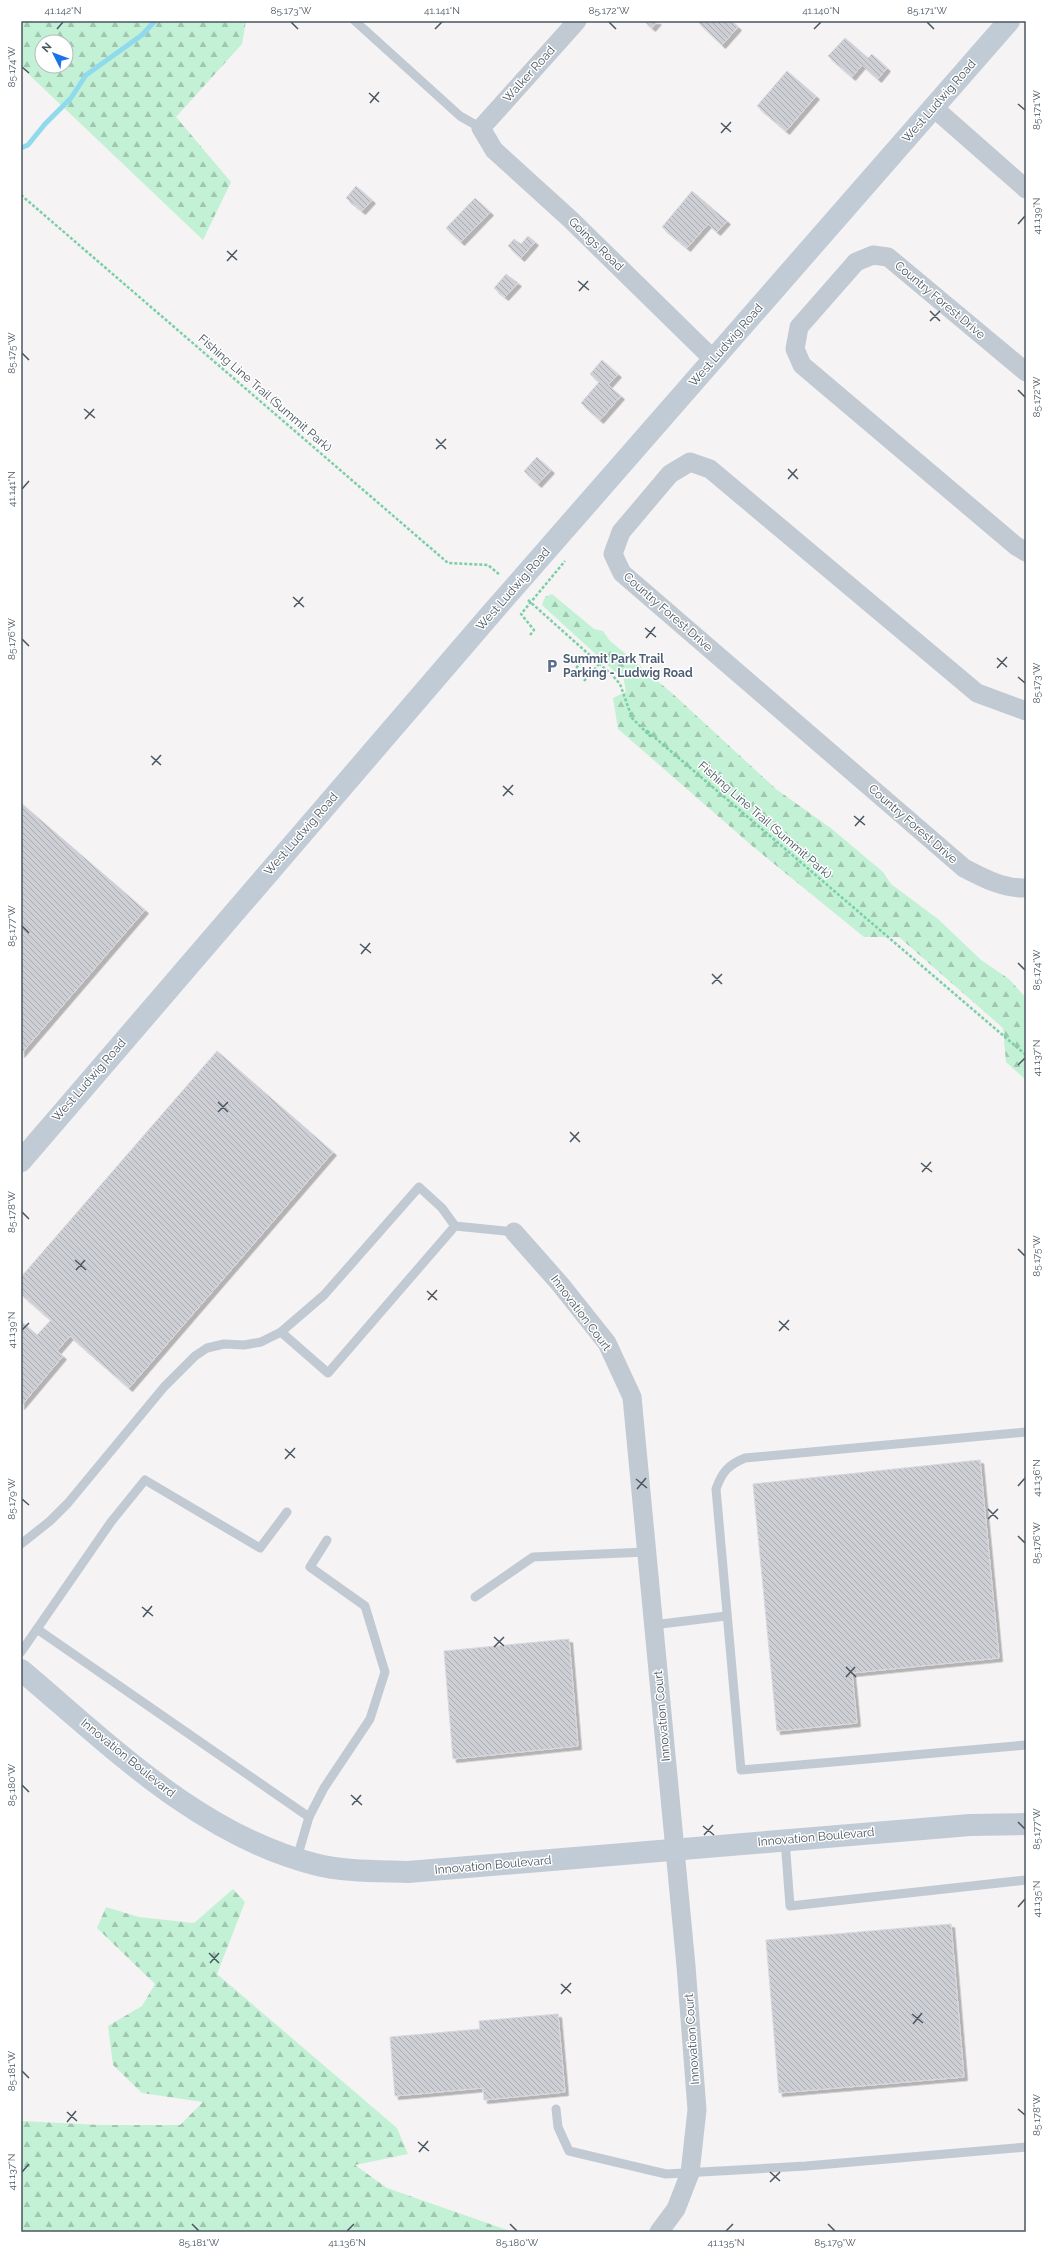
<svg xmlns="http://www.w3.org/2000/svg" width="1047" height="2253" viewBox="0 0 1047 2253" font-family="Raleway,sans-serif">
<style>
.forest{fill:url(#forest-firs);fill-rule:evenodd}
.lines{fill:none;stroke-linecap:round;stroke-linejoin:round}
.stream{stroke:#90daee;stroke-width:5}
.building{fill:url(#building-back-hatch);stroke:#d7d9de;filter:url(#shadow)}
.path{stroke:#7ad0a6;stroke-width:2.5;stroke-dasharray:3 2;stroke-linecap:butt}
.lane{stroke:#c1cad2;stroke-width:9}
.street{stroke:#c1cad2;stroke-width:19}
.secondary{stroke:#c1cbd6;stroke-width:22}
.ticks{fill:none;stroke:#4a5661;stroke-width:1.5}
.labels{text-anchor:middle;stroke-width:3;stroke-linejoin:round;paint-order:stroke}
.street-label{font-size:12px;fill:#4a5661;stroke:#fff}
.service-label{font-size:12px;font-weight:bold;fill:#4e5e75;stroke:#fff;text-anchor:start}
.neatline{fill:none;stroke:#4a5661;stroke-width:1.5}
.ticks-label{font-size:10px;text-anchor:middle;fill:#4a5661}
</style>
<defs>
<pattern id="forest-firs" width="22" height="20" patternUnits="userSpaceOnUse"><rect width="22" height="20" fill="#c3f1d5"/><path d="M5 1l3.5 6h-7zM16 11l3.5 6h-7z" fill="#a0c6b0"/></pattern>
<pattern id="building-back-hatch" width="6" height="6" patternUnits="userSpaceOnUse"><rect width="6" height="6" fill="#cdcfd5"/><path d="M-1 5l2 2M0 0l6 6M5-1l2 2" fill="none" stroke="#a8abb0"/></pattern>
<filter id="shadow"><feDropShadow dx="3.5" dy="3.5" stdDeviation="0" flood-color="#0004"/></filter>
</defs>
<rect width="100%" height="100%" fill="#f5f3f3"/>
<g class="forest">
<path d="M21 21H246L242 44 176 117 231 182 203 240 21 67ZM42 42H66V66H42Z"/>
<polygon points="552,594 594,629 603,631 609,640 673,694 776,789 832,829 883,872 891,884 938,919 981,960 1009,979 1026,998 1026,1080 1006,1062 1003,1028 899,937 864,937 751,845 618,729 613,698 626,692 624,680 542,605 545,597"/>
<polygon points="233,1889 245,1902 217,1974 397,2128 408,2154 355,2165 387,2188 513,2232 21,2232 21,2121 101,2125 180,2125 203,2102 142,2093 113,2065 108,2026 142,2006 155,1984 97,1928 106,1907 139,1917 194,1923"/>
</g>
<g class="lines">
<polyline class="stream" points="21,148 28,145 45,124 71,98 86,75 142,35 155,21"/>
</g>
<g class="building">
<polygon points="644,21 658,21 652,28"/>
<polygon points="697,21 732,21 738,27 722,45"/>
<polygon points="845,38 868,58 872,54 887,68 878,79 862,65 852,77 828,56"/>
<polygon points="787,71 816,96 786,131 757,106"/>
<polygon points="356,186 372,200 362,211 346,198"/>
<polygon points="692,191 727,221 717,232 708,224 687,248 662,227"/>
<polygon points="475,198 490,212 461,242 446,228"/>
<polygon points="528,236 535,242 521,258 508,246 514,239 521,244"/>
<polygon points="506,274 518,283 505,297 494,288"/>
<polygon points="602,360 618,374 608,385 621,396 600,420 581,403 599,382 590,374"/>
<polygon points="537,457 551,470 538,484 524,471"/>
<polygon points="21,803 145,910 21,1054"/>
<polygon points="217,1051 333,1152 129,1388 70,1336 57,1351 63,1356 21,1406 21,1321 37,1335 51,1320 21,1294 21,1277"/>
<polygon points="980,1460 999,1658 852,1673 857,1723 777,1731 753,1484"/>
<polygon points="569,1639 578,1746 453,1759 444,1651"/>
<polygon points="951,1924 964,2077 779,2093 766,1940"/>
<polygon points="558,2014 565,2092 484,2100 483,2088 395,2096 390,2037 480,2029 479,2021"/>
</g>
<g class="lines">
<g class="path">
<polyline points="21,195 448,563 488,565 500,575"/>
<polyline points="528,600 612,675 620,684 632,718 650,736 646,730 1026,1055"/>
<polyline points="530,635 534,630 521,614 565,561"/>
<polyline points="573,672 582,661"/>
<polyline points="584,681 599,664"/>
</g>
<g class="lane">
<polyline points="355,21 460,116 481,128"/>
<polyline points="281,1332 328,1373 455,1226 514,1232"/>
<path d="M1026 1432 745 1458C728 1465 722 1472 716 1489L741 1770 1026 1745"/>
<polyline points="21,1544 50,1521 68,1503 164,1387 195,1356 207,1348 224,1344 244,1345 261,1342 281,1332 324,1295 419,1187 442,1208 455,1226"/>
<polyline points="475,1597 533,1557 646,1552"/>
<polyline points="653,1625 726,1616"/>
<polyline points="37,1629 309,1817 297,1858"/>
<polyline points="21,1652 111,1522 145,1480 260,1548 287,1512"/>
<polyline points="309,1817 324,1788 370,1719 385,1672 365,1606 310,1567 327,1540"/>
<polyline points="785,1840 790,1906 1026,1880"/>
<polyline points="556,2109 558,2127 569,2151 666,2174 806,2166 1026,2147"/>
</g>
<g class="street">
<polyline points="577,21 481,128 494,150 570,219 714,360"/>
<polyline points="934,108 1026,189"/>
<polyline points="1026,372 888,257 873,255 856,262 799,327 795,349 802,365 1016,546 1026,552"/>
<path d="M1026 711 977 693 710 469 690 462 670 474 621 532 613 554 622 573 964 868C983 878 1004 889 1026 888"/>
<polyline points="514,1232 560,1284 607,1343 632,1397 686,1966 697,2110 690,2173 676,2209 659,2232"/>
</g>
<g class="secondary">
<polyline points="21,1161 490,615 1009,21"/>
<path d="M21 1670C110 1745 198 1834 314 1864 345 1872 377 1871 408 1872L970 1825 1026 1824"/>
</g>
</g>
<path class="ticks" d="M291 22 298 29M609 22 616 29M927 22 934 29M57 29 63 22M435 29 442 22M814 29 821 22M22 67 29 73M369 93 379 102M370 103 379 92M1018 104 1025 110M721 123 731 132M721 133 731 122M1018 224 1025 216M227 251 237 260M227 261 237 250M578 281 589 290M579 291 588 281M930 311 940 321M930 321 940 311M22 353 29 360M1018 390 1025 397M84 409 95 418M85 419 94 409M436 439 446 449M436 449 446 439M788 469 798 479M788 479 797 469M22 489 29 481M293 597 304 607M294 607 303 597M645 628 656 637M646 638 655 627M22 639 29 646M997 658 1007 667M997 668 1007 657M1018 677 1025 683M151 756 161 765M152 765 161 755M503 786 513 795M503 796 513 785M854 816 865 825M855 826 864 816M22 926 29 933M360 944 371 953M361 954 370 943M1018 963 1025 970M712 974 722 984M712 984 722 974M1018 1065 1025 1058M218 1102 228 1112M218 1112 228 1102M570 1132 580 1142M570 1142 579 1132M921 1163 932 1172M922 1172 931 1162M22 1212 29 1219M1018 1249 1025 1256M75 1260 86 1270M76 1270 85 1260M427 1291 437 1300M428 1300 437 1290M779 1321 789 1330M22 1330 29 1323M779 1331 789 1320M285 1449 295 1458M285 1459 295 1448M636 1479 647 1488M1018 1486 1025 1478M637 1489 646 1478M22 1499 29 1505M988 1509 998 1519M988 1519 998 1509M1018 1536 1025 1543M142 1607 153 1616M143 1617 152 1606M494 1637 504 1646M494 1647 504 1637M846 1667 856 1677M846 1677 855 1667M22 1785 29 1792M351 1795 362 1805M352 1805 361 1795M1018 1822 1025 1829M703 1826 714 1835M704 1835 713 1825M1018 1907 1025 1899M209 1953 219 1963M210 1963 219 1953M561 1984 571 1993M561 1994 571 1983M912 2014 923 2023M913 2024 922 2013M22 2071 29 2078M1018 2109 1025 2115M67 2112 77 2121M67 2122 76 2111M418 2142 429 2151M419 2152 428 2141M22 2172 29 2164M770 2172 780 2181M770 2182 780 2172M192 2224 199 2231M510 2224 517 2231M828 2224 835 2231M347 2231 354 2224M726 2231 733 2224"/>
<defs>
<g id="parking-bare" transform="scale(1.08)"><path d="M-3.5-5.5H1a3.5 3.5 0 0 1 0 7H-1V5.5H-3.5ZM-1-3.4V-.6H.8a1.4 1.4 0 0 0 0-2.8Z" fill="#5c6f8a" stroke="#fff" stroke-width="2.5" paint-order="stroke"/></g>
</defs>
<g fill-rule="evenodd">
<use href="#parking-bare" x="552" y="666"/>
</g>
<g class="labels">
<g class="street-label">
<text transform="translate(529 74) rotate(-48)" y="4">Walker Road</text>
<text transform="translate(939 101) rotate(-49)" y="4">West Ludwig Road</text>
<text transform="translate(596 244) rotate(44)" y="4">Goings Road</text>
<text transform="translate(940 300) rotate(40)" y="4">Country Forest Drive</text>
<text transform="translate(726 345) rotate(-49)" y="4">West Ludwig Road</text>
<text transform="translate(265 393) rotate(41)" y="4">Fishing Line Trail (Summit Park)</text>
<text transform="translate(513 589) rotate(-49)" y="4">West Ludwig Road</text>
<text transform="translate(668 612) rotate(41)" y="4">Country Forest Drive</text>
<text transform="translate(765 820) rotate(41)" y="4">Fishing Line Trail (Summit Park)</text>
<text transform="translate(913 824) rotate(41)" y="4">Country Forest Drive</text>
<text transform="translate(301 834) rotate(-49)" y="4">West Ludwig Road</text>
<text transform="translate(89 1080) rotate(-49)" y="4">West Ludwig Road</text>
<text transform="translate(581 1313) rotate(53)" y="4">Innovation Court</text>
<text transform="translate(662 1716) rotate(-95)" y="4">Innovation Court</text>
<text transform="translate(128 1758) rotate(39)" y="4">Innovation Boulevard</text>
<text transform="translate(816 1837) rotate(-5)" y="4">Innovation Boulevard</text>
<text transform="translate(493 1865) rotate(-5)" y="4">Innovation Boulevard</text>
<text transform="translate(692 2039) rotate(-94)" y="4">Innovation Court</text>
</g>
<g class="service-label">
<text x="563" y="663">Summit Park Trail<tspan x="563" dy="14">Parking - Ludwig Road</tspan></text>
</g>
</g>
<rect width="1047" height="2253" fill="none" stroke="#ffffff" stroke-width="44"/>
<g transform="translate(54 54) rotate(312)"><circle r="19" fill="#ffffff" stroke="#b7bbc0"/>
<path d="M0-3L7 15L0 10L-7 15Z" fill="#1a73e8"/>
<text y="-6" font-size="11" font-weight="bold" text-anchor="middle" fill="#4a5661">N</text>
</g>
<rect x="22" y="22" width="1003" height="2209" class="neatline"/>
<g class="ticks-label">
<text x="63" y="14">41.142°N</text>
<text x="291" y="14">85.173°W</text>
<text x="442" y="14">41.141°N</text>
<text x="609" y="14">85.172°W</text>
<text x="821" y="14">41.140°N</text>
<text x="927" y="14">85.171°W</text>
<text transform="translate(11 67) rotate(-90)" y="4">85.174°W</text>
<text transform="translate(1036 110) rotate(-90)" y="4">85.171°W</text>
<text transform="translate(1036 216) rotate(-90)" y="4">41.139°N</text>
<text transform="translate(11 353) rotate(-90)" y="4">85.175°W</text>
<text transform="translate(1036 397) rotate(-90)" y="4">85.172°W</text>
<text transform="translate(11 489) rotate(-90)" y="4">41.141°N</text>
<text transform="translate(11 639) rotate(-90)" y="4">85.176°W</text>
<text transform="translate(1036 683) rotate(-90)" y="4">85.173°W</text>
<text transform="translate(11 926) rotate(-90)" y="4">85.177°W</text>
<text transform="translate(1036 970) rotate(-90)" y="4">85.174°W</text>
<text transform="translate(1036 1058) rotate(-90)" y="4">41.137°N</text>
<text transform="translate(11 1212) rotate(-90)" y="4">85.178°W</text>
<text transform="translate(1036 1256) rotate(-90)" y="4">85.175°W</text>
<text transform="translate(11 1330) rotate(-90)" y="4">41.139°N</text>
<text transform="translate(1036 1478) rotate(-90)" y="4">41.136°N</text>
<text transform="translate(11 1499) rotate(-90)" y="4">85.179°W</text>
<text transform="translate(1036 1543) rotate(-90)" y="4">85.176°W</text>
<text transform="translate(11 1785) rotate(-90)" y="4">85.180°W</text>
<text transform="translate(1036 1829) rotate(-90)" y="4">85.177°W</text>
<text transform="translate(1036 1899) rotate(-90)" y="4">41.135°N</text>
<text transform="translate(11 2071) rotate(-90)" y="4">85.181°W</text>
<text transform="translate(1036 2115) rotate(-90)" y="4">85.178°W</text>
<text transform="translate(11 2172) rotate(-90)" y="4">41.137°N</text>
<text x="199" y="2246">85.181°W</text>
<text x="347" y="2246">41.136°N</text>
<text x="517" y="2246">85.180°W</text>
<text x="726" y="2246">41.135°N</text>
<text x="835" y="2246">85.179°W</text>
</g>
</svg>
